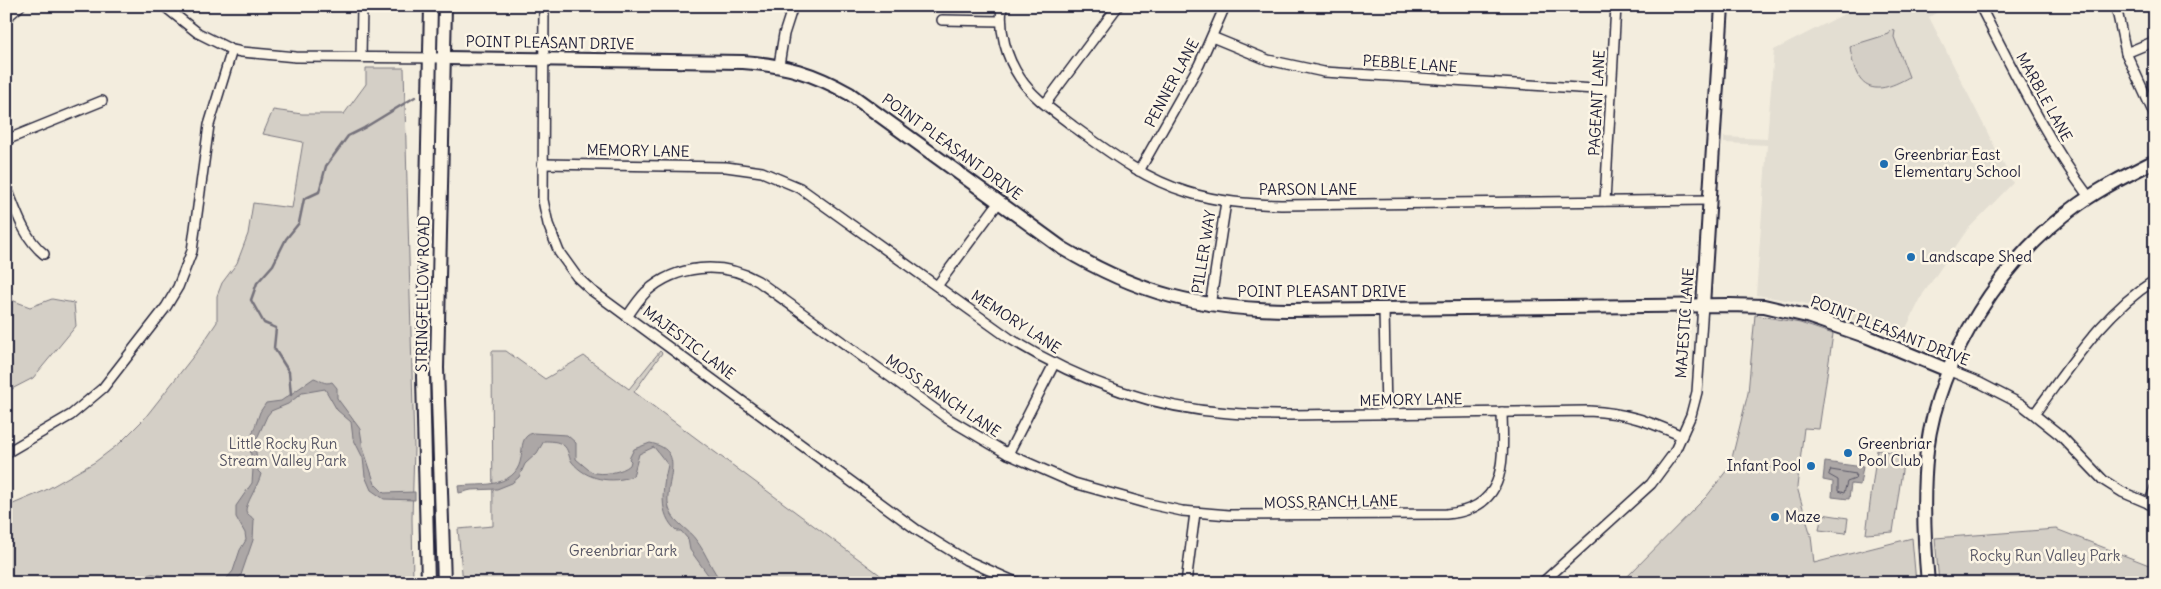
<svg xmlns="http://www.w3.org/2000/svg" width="2161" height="589" viewBox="0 0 2161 589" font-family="Delius,sans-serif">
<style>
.built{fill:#e3ded2}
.green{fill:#d4cfc6;stroke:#7b7880}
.water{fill:#aca7a6;stroke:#75727b}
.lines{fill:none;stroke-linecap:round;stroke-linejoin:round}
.shore{stroke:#595766;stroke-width:1}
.stream{stroke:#75727b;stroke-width:2.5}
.street-casing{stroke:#22223b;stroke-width:12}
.secondary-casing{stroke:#22223b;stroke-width:16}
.street{stroke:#fcf5e5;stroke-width:9}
.secondary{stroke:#fcf5e5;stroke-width:12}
.poi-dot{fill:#1f6fb2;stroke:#fcf5e5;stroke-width:2}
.labels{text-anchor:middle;stroke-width:5;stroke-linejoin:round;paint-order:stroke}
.street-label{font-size:15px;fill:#22223b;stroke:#fcf5e5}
.poi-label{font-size:15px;fill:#22223b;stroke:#fcf5e5;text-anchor:start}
.park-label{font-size:15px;fill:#575665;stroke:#fcf5e5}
</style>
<rect width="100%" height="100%" fill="#f3edde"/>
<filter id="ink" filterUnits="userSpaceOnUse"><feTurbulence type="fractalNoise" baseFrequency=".02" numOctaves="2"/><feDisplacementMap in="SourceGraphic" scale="10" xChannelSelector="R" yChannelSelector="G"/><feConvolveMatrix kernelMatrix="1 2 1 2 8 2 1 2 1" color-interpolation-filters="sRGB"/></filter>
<g filter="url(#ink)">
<polygon class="built" points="1860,6 1923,6 1926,12 1936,6 1948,6 1929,17 2013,183 1967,230 1923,294 1901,338 1804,303 1756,295 1767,145 1724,143 1724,137 1767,139 1774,50"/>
<g class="green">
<path d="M1891 30 1895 31 1894 37 1909 77C1871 99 1855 88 1850 46L1889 34Z"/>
<polygon points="366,68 404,68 414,448 412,518 413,583 6,583 6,507 44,491 95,462 120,443 144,419 199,349 217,322 217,296 222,283 237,263 248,234 253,203 292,208 303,142 263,134 273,110 302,114 344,114 366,84"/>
<polygon points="6,298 30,307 52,299 74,303 76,326 33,378 6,392"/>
<polygon points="1755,315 1800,323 1833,334 1819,429 1804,428 1797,487 1811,536 1814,563 1912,538 1916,583 1621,583 1707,496 1730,466 1748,393"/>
<polygon points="492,351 506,351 545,379 584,356 629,389 660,351 662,353 634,392 891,583 463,583 458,529 493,526"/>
<polygon points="1877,450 1904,454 1903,464 1893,532 1866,534"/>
<polygon points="1822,514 1848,518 1846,533 1819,530"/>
<polygon points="2056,529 2149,565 2155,551 2153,567 2155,583 1939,583 1935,538"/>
</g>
<g class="water">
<path d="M314 378C321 380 324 385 332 382L337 388V398L360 429 363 448 375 484 384 493 415 492V500L384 499 371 490 365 476 363 458 353 438 351 422 337 410 325 389 302 393 288 404 271 411 267 416 255 443 258 471 261 474C259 484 245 505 246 511 247 515 252 516 254 520L253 540 241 575 234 583H223L233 571 240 550 246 540 245 533 236 517V506L252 483 253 469 250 448 252 435 260 412 266 403 281 401Z"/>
<path d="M533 433 567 435 576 443V459C581 463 587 469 592 472 601 476 623 472 630 465L631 461 629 459 634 449 650 443C691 451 660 487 670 511 675 523 689 530 696 540 707 554 711 570 723 583H714L690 550 688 539 681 531H677C657 514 663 487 668 465L654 447 639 454 633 476C612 484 586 480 572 462 568 457 569 449 563 445 558 441 550 441 544 441L537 453 525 464 519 477 512 483 497 489 471 490 459 493 458 486C475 484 493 487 508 478 531 464 513 438 533 433Z"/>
<polygon points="1825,462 1863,467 1860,485 1851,484 1849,499 1832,497 1833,482 1823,480"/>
<polygon points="153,574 166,576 170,583 127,583 137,576"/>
</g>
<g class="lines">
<polygon class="shore" points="1831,470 1856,474 1855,479 1847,482 1844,493 1838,491 1838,480 1829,475"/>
<polyline class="stream" points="291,395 289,372 274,348 276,328 264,323 251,300 257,283 273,265 286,239 299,223 304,199 319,192 326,166 348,136 364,128 415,97"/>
<g class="street-casing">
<g id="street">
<polyline points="164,6 198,33 232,50 242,52 296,57 445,58"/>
<polyline points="544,6 543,200 548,224 559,252 577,277 591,290 917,530 966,560 1018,583"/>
<path d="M1002 6C999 31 1006 57 1020 78 1033 98 1055 112 1073 126 1109 152 1144 179 1187 192 1218 202 1249 204 1281 205L1710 200"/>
<path d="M1980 6C2014 71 2045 138 2089 197"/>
<polyline points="2116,6 2126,53 2155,116"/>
<polyline points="6,18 20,6"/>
<polyline points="942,20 1001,21"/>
<polyline points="1212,37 1268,60 1324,72 1611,90"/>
<polyline points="2126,53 2155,41"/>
<polyline points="361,57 362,6"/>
<polyline points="779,65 784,34 793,6"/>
<polyline points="1045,104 1118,6"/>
<polyline points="6,140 102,101"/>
<path d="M542 164 726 167 762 172 800 188 1009 338C1076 379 1150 408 1229 413 1277 417 1325 414 1373 414 1445 413 1517 412 1589 411 1627 413 1648 421 1682 436"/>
<polyline points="1139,171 1199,65 1225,6"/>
<path d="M6 186C16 210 23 237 44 254"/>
<polyline points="1605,201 1616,6"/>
<polyline points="937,286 999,202"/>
<polyline points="1210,306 1226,202"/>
<polyline points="1384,309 1386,414"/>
<path d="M627 317C633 308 639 299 646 292 677 264 722 261 758 281L947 418 1008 454 1074 483 1145 503 1182 511 1229 515 1446 514C1509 509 1503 459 1502 412"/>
<polyline points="1950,371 1980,383 2021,404 2060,435 2103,480 2122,492 2155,506"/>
<path d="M2035 413C2071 365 2103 313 2155 280"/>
<polyline points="6,453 71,415 103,388 166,307 178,287 192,251 209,125 232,50"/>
<polyline points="1008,454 1054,364"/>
<polyline points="2149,504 2155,488"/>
<polyline points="1186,583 1195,513"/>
<polyline points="1542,583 1651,484 1674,453 1691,415 1697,392 1703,305"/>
</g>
</g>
<g class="secondary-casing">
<g id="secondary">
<path d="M445 58 743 62C785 65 813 73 850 94L1062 248C1138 294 1200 309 1288 310L1730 305 1764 306 1807 316 1868 337 1950 371"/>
<polyline points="1703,305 1722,6"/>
<polyline points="428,583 423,377 431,6"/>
<polyline points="444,583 437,368 445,6"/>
<path d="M1928 583C1924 539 1922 494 1927 450 1939 356 2003 258 2079 204 2103 187 2129 174 2155 161"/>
</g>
</g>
<use href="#street" class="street"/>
<use href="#secondary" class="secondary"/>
</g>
</g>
<g class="poi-dot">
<circle cx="1884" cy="164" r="5"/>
<circle cx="1911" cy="257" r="5"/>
<circle cx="1848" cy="453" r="5"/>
<circle cx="1811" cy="466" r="5"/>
<circle cx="1775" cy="517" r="5"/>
</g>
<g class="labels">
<g class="street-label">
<text transform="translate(550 43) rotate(1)" y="5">POINT PLEASANT DRIVE</text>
<text transform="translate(1410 64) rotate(4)" y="5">PEBBLE LANE</text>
<text transform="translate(1172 83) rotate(-62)" y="5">PENNER LANE</text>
<text transform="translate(2044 97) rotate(61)" y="5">MARBLE LANE</text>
<text transform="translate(1597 103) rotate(-87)" y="5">PAGEANT LANE</text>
<text transform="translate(952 147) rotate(36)" y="5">POINT PLEASANT DRIVE</text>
<text transform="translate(638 151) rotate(1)" y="5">MEMORY LANE</text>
<text x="1308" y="195">PARSON LANE</text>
<text transform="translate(1204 252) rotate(-81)" y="5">PILLER WAY</text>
<text x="1322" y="297">POINT PLEASANT DRIVE</text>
<text transform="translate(423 294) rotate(-89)" y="5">STRINGFELLOW ROAD</text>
<text transform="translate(1016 322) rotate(33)" y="5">MEMORY LANE</text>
<text transform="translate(1685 323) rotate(-86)" y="5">MAJESTIC LANE</text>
<text transform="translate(1890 331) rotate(21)" y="5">POINT PLEASANT DRIVE</text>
<text transform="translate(689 343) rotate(37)" y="5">MAJESTIC LANE</text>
<text transform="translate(943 396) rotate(34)" y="5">MOSS RANCH LANE</text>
<text transform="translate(1411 400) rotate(-1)" y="5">MEMORY LANE</text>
<text transform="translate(1331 502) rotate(-1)" y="5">MOSS RANCH LANE</text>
</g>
<g class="poi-label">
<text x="1894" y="160">Greenbriar East<tspan x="1894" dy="17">Elementary School</tspan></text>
<text x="1921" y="262">Landscape Shed</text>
<text x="1858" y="449">Greenbriar<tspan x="1858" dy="17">Pool Club</tspan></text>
<text x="1801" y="471" text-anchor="end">Infant Pool</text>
<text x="1785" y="522">Maze</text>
</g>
<g class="park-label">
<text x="283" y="449">Little Rocky Run<tspan x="283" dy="17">Stream Valley Park</tspan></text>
<text x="623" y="556">Greenbriar Park</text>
<text x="2045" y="561">Rocky Run Valley Park</text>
</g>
</g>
<rect width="2161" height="589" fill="none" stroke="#fcf5e5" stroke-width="25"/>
<rect x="12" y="12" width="2136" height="564" fill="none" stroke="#22223b" stroke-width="2" filter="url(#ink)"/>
</svg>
